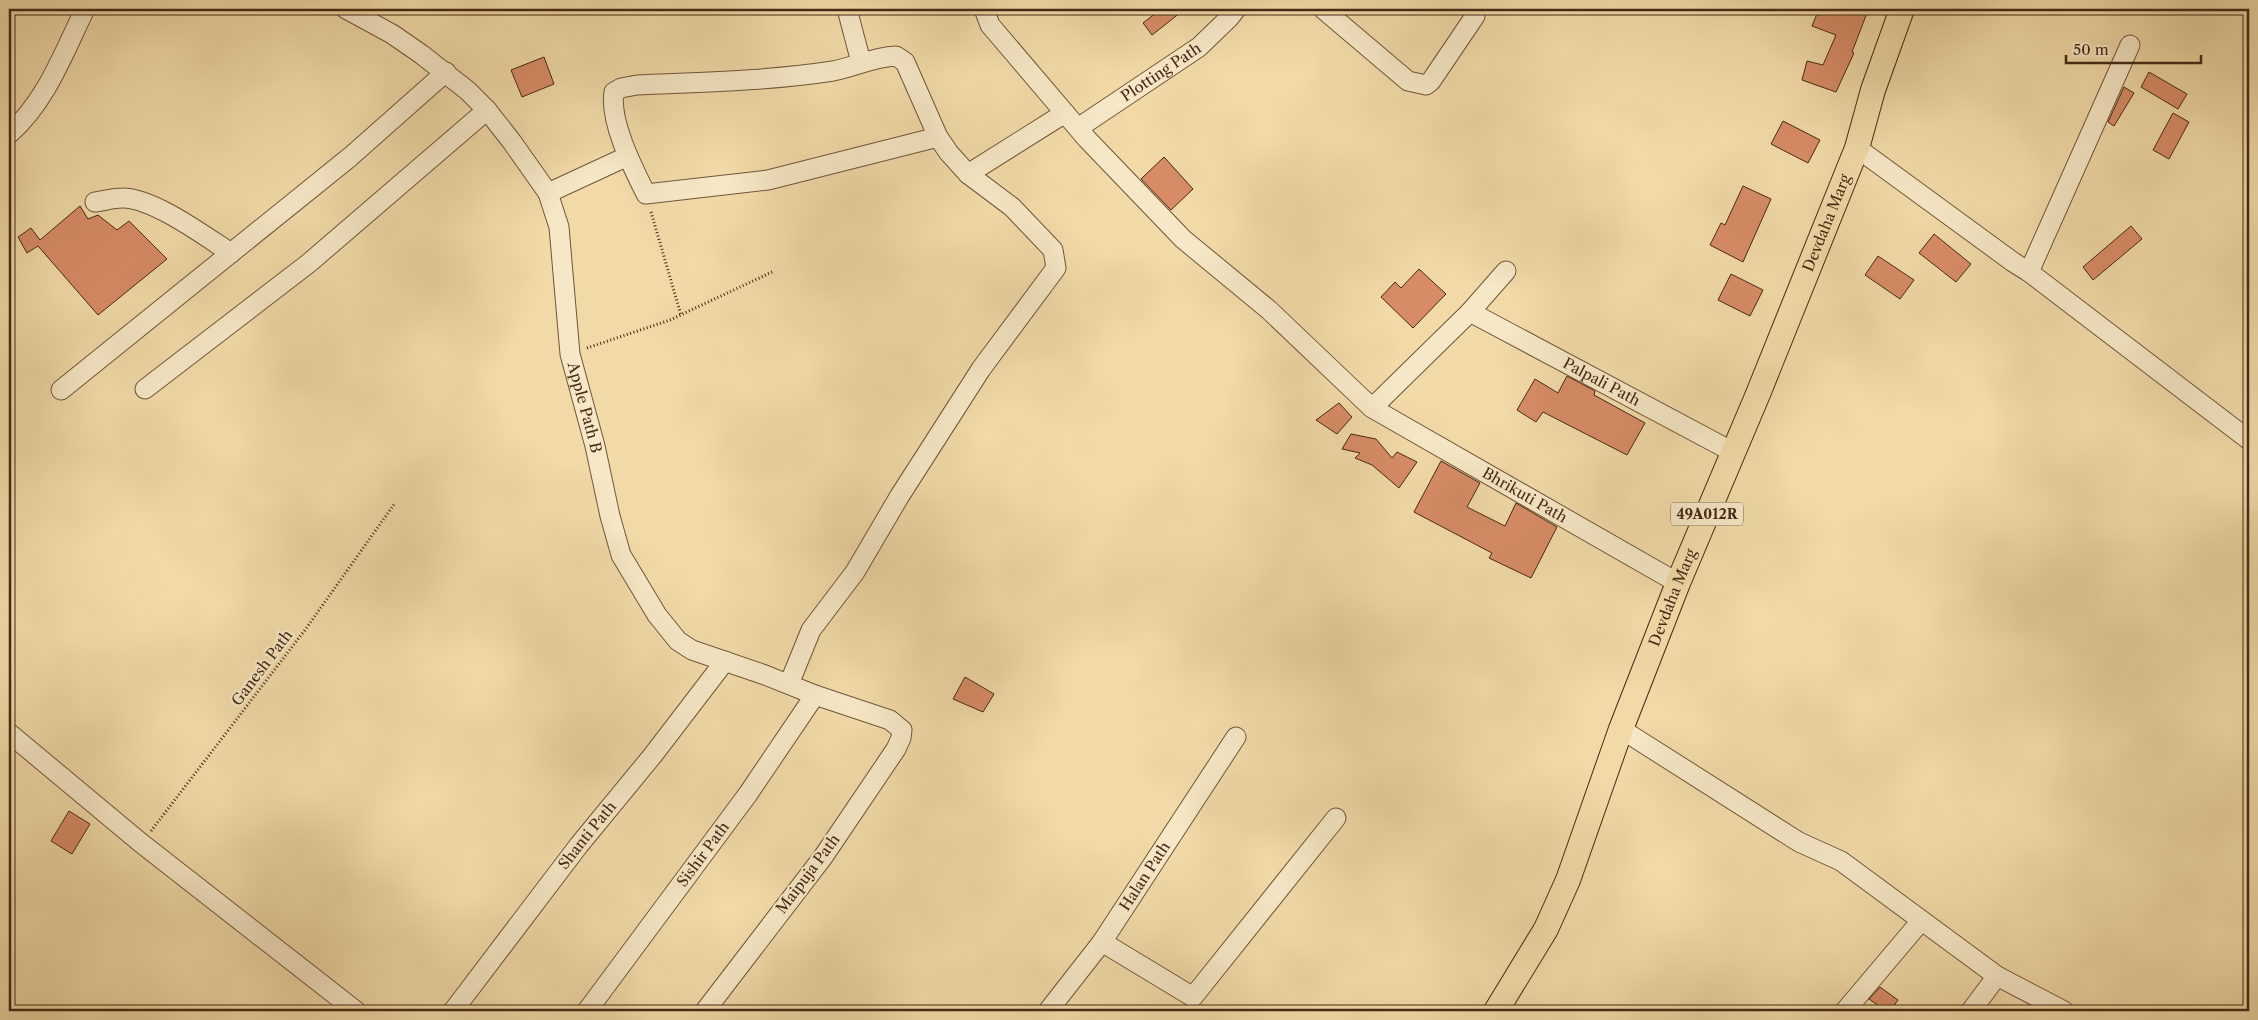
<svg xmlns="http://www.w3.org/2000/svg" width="2258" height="1020" viewBox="0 0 2258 1020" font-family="'Libre Caslon Text',serif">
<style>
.building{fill:#d78c67;stroke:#462915}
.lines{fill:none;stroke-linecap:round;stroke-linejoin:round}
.minor-casing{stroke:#71553a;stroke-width:21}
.major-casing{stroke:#462915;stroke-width:26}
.path{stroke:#462915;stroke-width:3;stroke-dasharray:1 2.5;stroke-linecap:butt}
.minor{stroke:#f6e7c6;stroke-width:19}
.major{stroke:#f1daa8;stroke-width:24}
.labels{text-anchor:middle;stroke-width:4.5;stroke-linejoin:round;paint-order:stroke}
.shield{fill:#f6e7c6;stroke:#7b624a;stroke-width:1}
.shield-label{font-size:14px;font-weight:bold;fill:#462915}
.street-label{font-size:15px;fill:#462915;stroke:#f6e7c6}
</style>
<rect width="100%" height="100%" fill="#f1daa8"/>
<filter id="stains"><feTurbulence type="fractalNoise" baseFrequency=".004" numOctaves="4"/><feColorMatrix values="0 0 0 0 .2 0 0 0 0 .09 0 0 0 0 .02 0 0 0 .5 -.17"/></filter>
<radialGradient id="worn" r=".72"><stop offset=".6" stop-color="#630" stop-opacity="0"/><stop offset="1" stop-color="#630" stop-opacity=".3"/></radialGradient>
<g class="building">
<polygon points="1161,9 1185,9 1152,35 1143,23"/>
<polygon points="1819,9 1855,9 1867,13 1852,52 1854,53 1836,92 1802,80 1807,61 1823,65 1836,35 1812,26"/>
<polygon points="544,57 554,84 522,97 511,70"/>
<polygon points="2149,72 2187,94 2178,109 2141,87"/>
<polygon points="2124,87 2134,93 2114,126 2108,122"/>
<polygon points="2173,113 2189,122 2169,159 2153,150"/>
<polygon points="1783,121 1820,140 1808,163 1771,144"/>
<polygon points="1164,157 1193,189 1171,210 1141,179"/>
<polygon points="1743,186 1771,199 1743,262 1710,245 1721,223 1725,225"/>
<polygon points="80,206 88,219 98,215 117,230 129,221 167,259 98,315 38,246 27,253 18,237 31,228 40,240"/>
<polygon points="2131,226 2142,239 2093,280 2083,267"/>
<polygon points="1934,234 1971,264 1956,282 1919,253"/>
<polygon points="1878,256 1914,280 1900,299 1865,275"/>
<polygon points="1419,269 1446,294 1413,328 1381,297 1395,282 1401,288"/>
<polygon points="1731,274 1763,290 1750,316 1718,300"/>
<polygon points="1567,376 1595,391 1594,395 1645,423 1627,455 1543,412 1536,422 1517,410 1535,379 1558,393"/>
<polygon points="1339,403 1352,417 1337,434 1316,420"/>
<polygon points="1351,434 1376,439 1392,458 1397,452 1417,462 1399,488 1372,465 1355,458 1360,453 1342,449"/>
<polygon points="1441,461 1480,483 1467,507 1505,526 1516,503 1557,527 1531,578 1489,558 1492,553 1414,512"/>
<polygon points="965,677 994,694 983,712 953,699"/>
<polygon points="69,811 90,824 72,854 51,841"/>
<polygon points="1880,987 1898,1000 1890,1011 1886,1011 1869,999"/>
</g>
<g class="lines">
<g class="minor-casing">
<g id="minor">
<path id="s1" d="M346 9 392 34 421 54 468 91 487 110 512 142 548 193 559 227 570 354 595 446 610 516 621 555 657 615 678 641 692 650 765 675 815 695 890 720 902 730 901 738 896 749 823 857 705 1011"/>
<polyline points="847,9 861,62"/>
<path id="s2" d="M984 9 990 25 1087 139 1183 239 1269 310 1372 408 1678 583"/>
<polyline points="1323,9 1408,81 1426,85 1431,81 1475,16"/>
<path id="s3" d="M1078 128 1199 47 1229 18 1236 9"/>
<path d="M9 134C46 102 64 52 85 9"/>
<polyline points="1857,148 2013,262 2029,272 2249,440"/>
<polyline points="968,174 1065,113"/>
<polyline points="548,193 628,156"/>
<path d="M95 202C104 201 113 198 122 198 152 197 206 237 231 253"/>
<polyline points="2029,272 2130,45"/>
<path id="s4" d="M1470 312 1733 452"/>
<polyline points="145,389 309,263 487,110"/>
<polyline points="61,390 350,157 446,72"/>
<polyline points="1372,408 1470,312 1506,271"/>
<path d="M789 684 811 630 855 572 899 497 981 369 1056 268 1053 250 1012 207 968 174 949 153 938 137 905 62 896 56C873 57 854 67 833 71 768 81 702 82 637 85L621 88 614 92C609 121 633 168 646 194L768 180 938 137"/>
<polyline points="1621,729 1799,842 1841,861 1997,976 2064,1011"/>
<polyline points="9,733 141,843 356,1011"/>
<polyline points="1102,942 1193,997 1336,818"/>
<path id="s5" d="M453 1011 579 845 653 755 725 661"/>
<path id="s6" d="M587 1011 748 794 815 695"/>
<path id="s7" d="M1048 1011 1102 942 1236 737"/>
<polyline points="1845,1011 1921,921"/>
<polyline points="1971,1011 1997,976"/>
</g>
</g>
<g class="major-casing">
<g id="major">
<path id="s8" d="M1496 1011 1546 929 1568 880 1621 729 1678 583 1758 394 1857 148 1873 90 1902 9"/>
</g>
</g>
<g class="path">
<polyline points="651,212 681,315"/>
<polyline points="587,348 670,320 774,271"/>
<polyline points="151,831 305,630 395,503"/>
</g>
<use href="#minor" class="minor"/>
<use href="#major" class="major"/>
</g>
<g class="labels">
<rect class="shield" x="1671" y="502.5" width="72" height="23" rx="4"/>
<g class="shield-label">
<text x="1707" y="519">49A012R</text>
</g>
<g class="street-label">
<text dy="5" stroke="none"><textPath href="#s3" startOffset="100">Plotting Path</textPath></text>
<text dy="5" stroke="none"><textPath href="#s8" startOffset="856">Devdaha Marg</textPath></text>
<text dy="5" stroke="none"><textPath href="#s4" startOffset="149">Palpali Path</textPath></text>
<text dy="5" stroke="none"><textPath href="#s1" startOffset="496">Apple Path B</textPath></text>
<text dy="5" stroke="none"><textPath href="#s2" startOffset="735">Bhrikuti Path</textPath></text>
<text dy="5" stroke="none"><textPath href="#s8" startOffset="451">Devdaha Marg</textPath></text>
<text transform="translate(262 668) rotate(-53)" y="5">Ganesh Path</text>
<text dy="5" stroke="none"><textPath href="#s5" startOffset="221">Shanti Path</textPath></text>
<text dy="5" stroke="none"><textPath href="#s6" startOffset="195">Sishir Path</textPath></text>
<text transform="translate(808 874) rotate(-53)" y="5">Maipuja Path</text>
<text dy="5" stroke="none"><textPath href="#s7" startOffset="166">Halan Path</textPath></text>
</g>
</g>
<rect width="2258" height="1020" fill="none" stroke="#f1daa8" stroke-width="30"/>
<rect x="10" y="10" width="2238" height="1000" fill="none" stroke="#462915" stroke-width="2.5"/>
<rect x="15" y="15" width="2228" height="990" fill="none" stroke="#462915"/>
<path d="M2066 55v8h135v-8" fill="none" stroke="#462915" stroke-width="2.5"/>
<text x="2073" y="55" font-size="15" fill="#462915" stroke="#f6e7c6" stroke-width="4" paint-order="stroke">50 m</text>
<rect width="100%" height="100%" filter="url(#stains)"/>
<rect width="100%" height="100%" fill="url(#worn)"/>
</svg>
